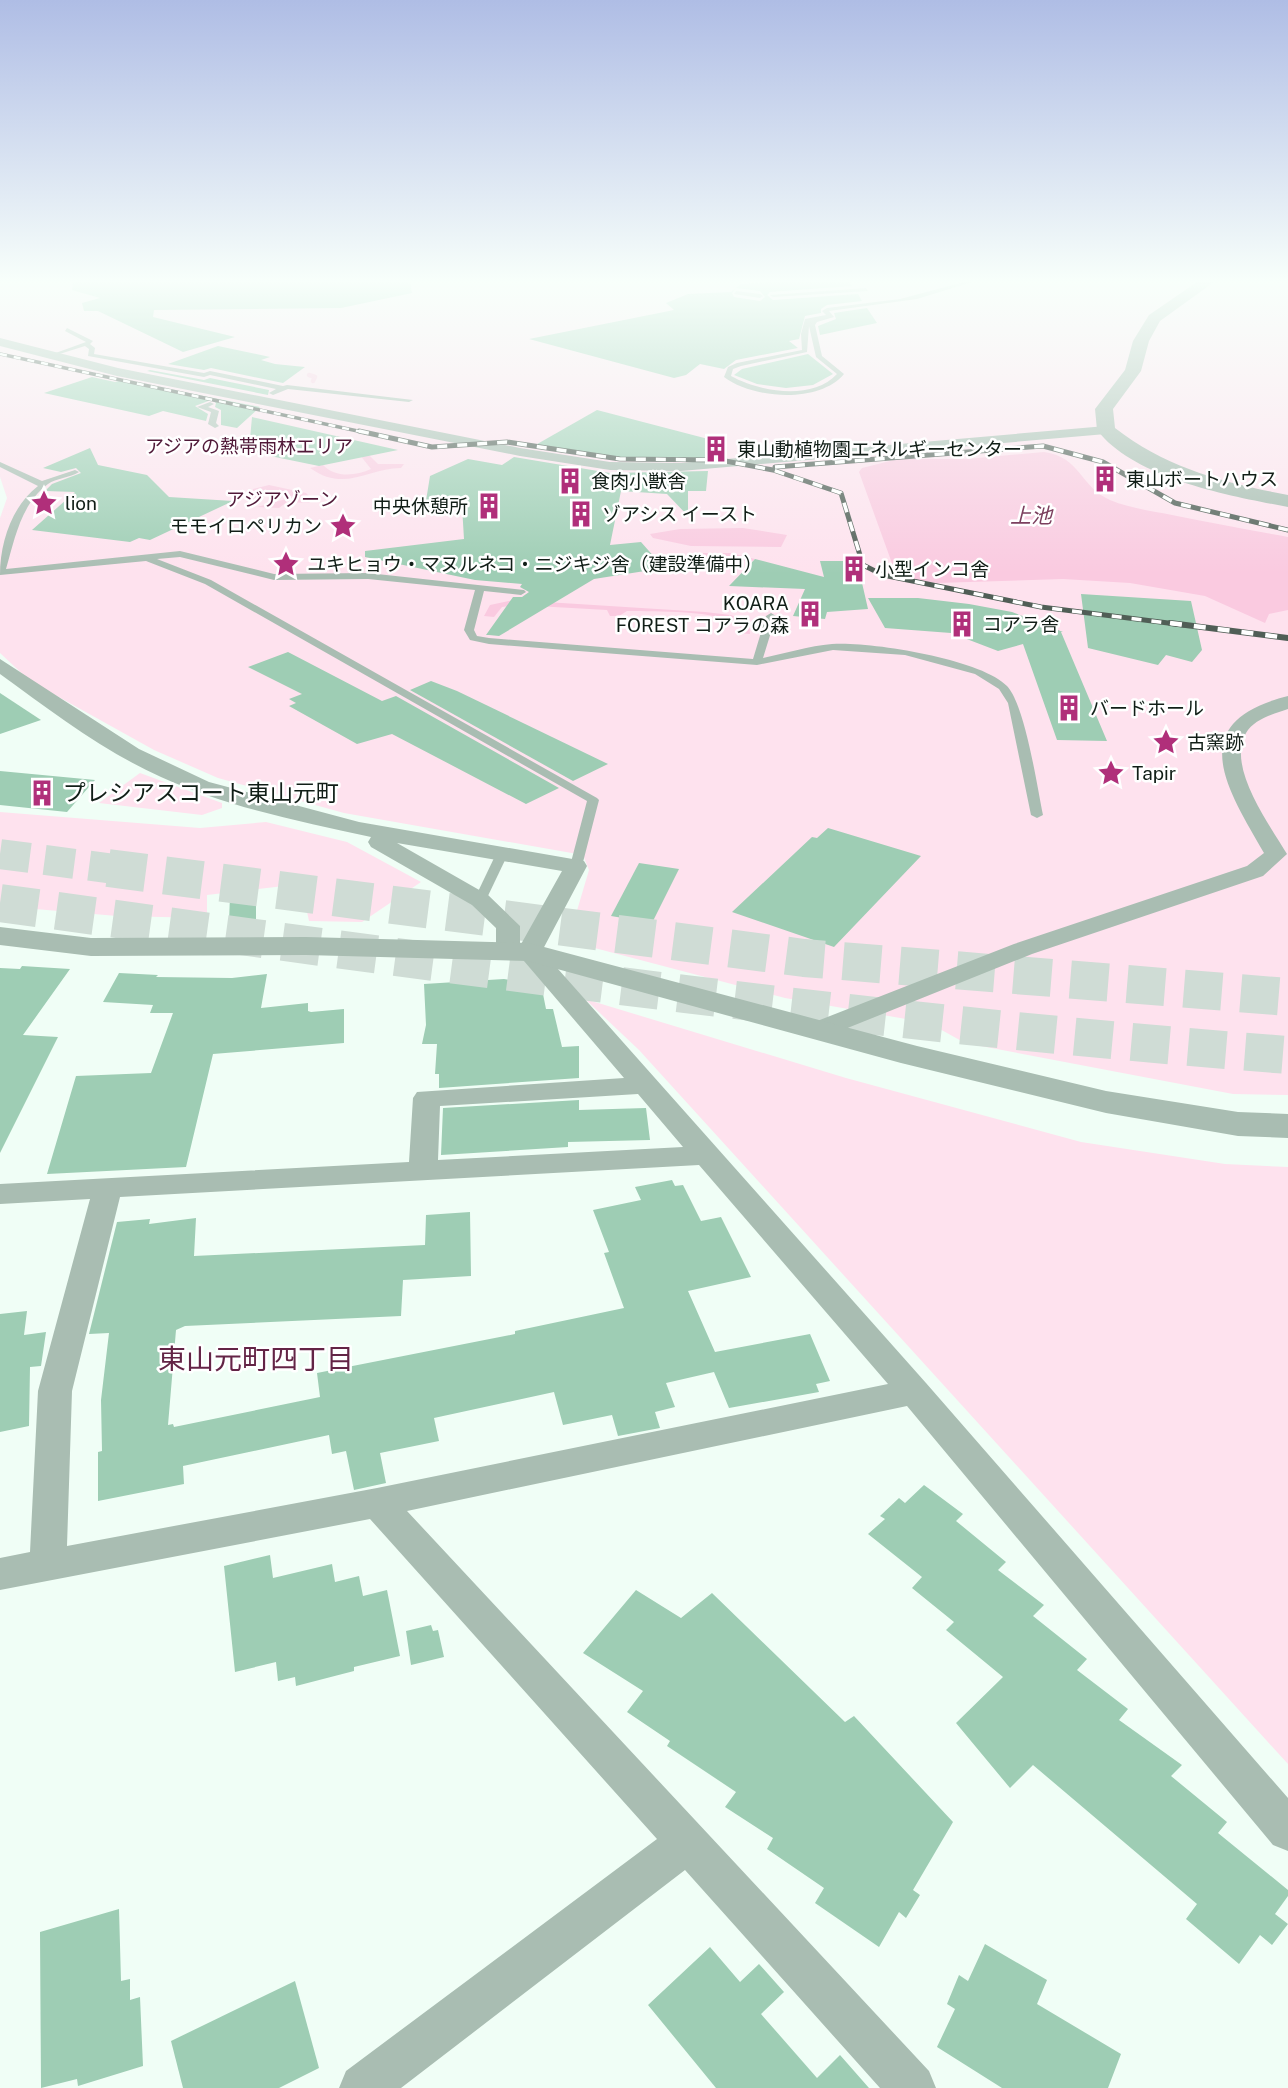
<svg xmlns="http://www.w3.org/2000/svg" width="1288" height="2088" viewBox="0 0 1288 2088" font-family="'Public Sans','Noto Sans JP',sans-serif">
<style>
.green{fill:#fee2ee}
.water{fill:#facae0}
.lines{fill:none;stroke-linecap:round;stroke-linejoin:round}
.stream{stroke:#facae0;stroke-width:4.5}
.building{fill:#9ecdb4;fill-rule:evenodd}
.motorway-tunnel-far1{stroke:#cfdcd5;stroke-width:30;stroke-dasharray:30 15;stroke-linecap:butt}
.motorway-tunnel{stroke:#cfdcd5;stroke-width:38;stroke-dasharray:38 19;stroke-linecap:butt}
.service{fill:#a9bdb2;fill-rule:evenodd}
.minor{fill:#a9bdb2;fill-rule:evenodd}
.tertiary{fill:#a9bdb2;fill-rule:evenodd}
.rail-far2-casing{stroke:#505e56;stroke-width:3.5}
.rail-far1-casing{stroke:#505e56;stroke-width:5}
.rail-casing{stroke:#505e56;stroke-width:6}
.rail-far2{stroke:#fff;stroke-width:2.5;stroke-dasharray:7;stroke-linecap:butt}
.rail-far1{stroke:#fff;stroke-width:3.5;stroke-dasharray:10;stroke-linecap:butt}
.rail{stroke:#fff;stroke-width:4.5;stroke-dasharray:12;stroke-linecap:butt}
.labels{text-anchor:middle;stroke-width:5;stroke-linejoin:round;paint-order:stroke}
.far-park-label{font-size:19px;fill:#501938;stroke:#fff}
.far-poi-label{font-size:19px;fill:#111e17;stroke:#fff;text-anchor:start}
.far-water-label{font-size:21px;font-style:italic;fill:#7c405f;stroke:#fff}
.poi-label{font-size:23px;fill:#111e17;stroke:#fff;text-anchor:start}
.near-neighbourhood-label{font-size:28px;fill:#632446;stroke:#fff}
</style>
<rect width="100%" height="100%" fill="#f0fef6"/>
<g class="green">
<polygon points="0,282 1288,282 1288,1095 1233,1094 965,1043 929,1023 785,998 568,941 589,870 583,855 344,813 218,778 154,750 30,681 0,653 0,518 7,498 0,477"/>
<polygon points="140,773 222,803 222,808 202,815 99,803"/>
<polygon points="0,812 200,828 266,822 347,842 421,882 362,922 309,921 301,884 207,895 207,918 117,916 0,906"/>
<polygon points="585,999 846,1078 1081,1142 1225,1164 1288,1167 1288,1764 639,1050"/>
</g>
<g class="water">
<path d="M1044 452C1081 457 1080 487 1110 500 1129 508 1152 511 1172 515 1211 523 1249 530 1288 537V610L1269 614 1265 623 1205 596 1130 583 1063 579 937 583 917 580 893 566 859 472 862 468 898 459H967Z"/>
<path d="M368 454 378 464H404L401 468C368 468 345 493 310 468L323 465C335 478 356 476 371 469L360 455Z"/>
<polygon points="269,485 306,493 313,500 309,503 287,502 279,508 257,507 293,497 281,493 253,498 253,489"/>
<polygon points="743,528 787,535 781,547 691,546 653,538 650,534 680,529"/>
<polygon points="702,553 731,553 755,559 751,562 734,559 741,563 738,565 715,559 692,564 691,561 700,557 675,565 667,563"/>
<path d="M514 600 705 612 731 615 749 623 750 634 739 633 740 626C717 609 656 612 627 611L619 616H610L607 610 518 605 502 607 494 617 484 616 490 605Z"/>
</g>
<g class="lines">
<polyline class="stream" points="309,375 315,377 313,381"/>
</g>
<g class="building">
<polygon points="73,282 410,282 412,293 341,308 154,310 153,317 235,337 183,352 98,311 84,311 82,303 100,298 72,290"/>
<path d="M765 282H849L852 286 770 292 767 295 773 300 858 294 862 301 827 305 821 309V313L805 316 799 339 789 341 798 348 736 360 724 369 700 364 686 375 674 378 529 339 674 310 666 303 688 294 731 292 741 284ZM736 288 760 291 765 297 760 301 734 297 732 293Z"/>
<polygon points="867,308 877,323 820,335 818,326 836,319 834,313"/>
<polygon points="218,346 270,357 261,360 275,364 305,367 283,383 211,368 204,370 168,364"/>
<polygon points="808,354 833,374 813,385 786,388 757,384 734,375 742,369"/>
<polygon points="150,370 204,380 210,378 269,390 268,395 147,371"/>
<polygon points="92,377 115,382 122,380 260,407 237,428 221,425 221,410 215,407 216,403 211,400 195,406 208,414 206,421 163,411 149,416 44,393"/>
<polygon points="597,410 712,440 710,458 610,459 532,447"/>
<polygon points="252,417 398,450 319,466 275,457 249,450"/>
<polygon points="90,448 98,465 147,475 169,497 233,501 150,540 139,538 130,542 32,530 75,492 45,491 52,484 81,473 76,468 61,472 43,468"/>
<polygon points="514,457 610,473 708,471 706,491 688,491 688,516 667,494 621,491 610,545 641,542 664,568 594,579 499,636 489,635 486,635 513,597 522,597 529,592 520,587 522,584 475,580 365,557 365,551 464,539 462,506 425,507 430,476 468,459 502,465"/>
<polygon points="755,559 824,577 820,561 857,561 868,609 827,612 825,619 793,616 805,589 729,586"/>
<polygon points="1081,594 1191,601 1202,650 1192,662 1166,655 1158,665 1088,648"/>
<polygon points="868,598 918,598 969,604 1012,612 1063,632 1061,632 1107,741 1057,740 1023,644 998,651 951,633 885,628"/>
<polygon points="288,652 382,701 396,696 559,788 526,804 392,734 357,744 289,706 296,703 289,699 302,694 248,667"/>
<polygon points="431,681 457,691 608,764 573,781 410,690"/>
<polygon points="0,693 41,720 0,734"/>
<polygon points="0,771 95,780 67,812 0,805"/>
<polygon points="828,828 921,856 834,947 732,912 812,837 817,838"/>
<polygon points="639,863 679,869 652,923 611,916"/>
<polygon points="256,893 256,919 229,922 230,896"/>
<polygon points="22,966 70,969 23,1035 58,1037 0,1153 0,968 20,969"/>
<polygon points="119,973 158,975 156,977 232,978 267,974 261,1008 308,1003 308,1011 311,1012 344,1009 344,1043 213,1054 186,1167 47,1174 76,1076 151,1073 173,1013 150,1013 153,1005 103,1002"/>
<polygon points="504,979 534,984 543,994 546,1009 553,1009 562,1047 579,1046 579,1078 439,1088 439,1074 435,1074 437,1044 422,1044 426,1025 424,984"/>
<polygon points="579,1100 579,1110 646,1108 650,1140 568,1142 568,1147 441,1155 443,1108"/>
<polygon points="672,1180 675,1186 683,1185 701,1221 721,1217 751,1277 688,1291 715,1352 810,1334 830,1381 816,1384 819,1392 729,1408 714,1372 666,1383 675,1407 655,1412 660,1428 618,1436 612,1415 563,1425 554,1392 434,1418 439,1441 380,1453 386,1483 354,1490 346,1451 332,1454 329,1435 183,1466 184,1484 98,1501 98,1452 102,1451 101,1400 109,1333 89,1334 117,1222 150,1219 149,1224 196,1218 194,1256 425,1245 426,1215 470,1212 471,1276 403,1280 401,1316 185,1326 176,1330 168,1425 173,1424 174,1427 320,1397 317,1373 515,1334 515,1331 624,1308 604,1253 609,1252 593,1210 641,1200 635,1187"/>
<polygon points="27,1311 24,1335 46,1332 41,1366 30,1367 29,1426 0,1432 0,1314"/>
<polygon points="924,1485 963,1514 956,1521 1006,1562 998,1570 1044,1605 1033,1616 1087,1659 1077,1670 1128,1709 1119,1720 1182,1765 1171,1776 1227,1822 1218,1833 1288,1890 1288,1896 1275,1914 1288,1924 1272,1945 1260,1935 1239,1964 1186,1919 1197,1904 1033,1765 1010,1788 956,1723 1003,1677 946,1630 954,1622 912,1588 922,1577 868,1534 885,1519 880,1516 899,1498 905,1503"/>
<polygon points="270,1555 273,1578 332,1564 335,1582 359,1576 363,1596 387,1590 400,1656 354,1667 354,1671 296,1686 295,1677 278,1681 276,1662 235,1672 224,1566"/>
<polygon points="636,1590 681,1618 712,1593 845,1722 854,1716 953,1822 913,1890 920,1895 906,1918 899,1912 879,1947 815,1903 824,1888 767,1849 773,1838 725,1807 736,1792 667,1746 670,1741 627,1712 643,1691 583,1653"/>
<polygon points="431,1625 433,1631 438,1630 444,1657 411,1665 406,1631"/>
<polygon points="119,1909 121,1981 130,1979 130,2000 140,1997 143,2066 78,2086 77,2079 41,2088 40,1932"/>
<polygon points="985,1944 1047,1980 1037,2004 1121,2054 1108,2088 1002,2088 937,2047 955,2009 947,2004 959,1975 968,1981"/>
<polygon points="710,1947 740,1982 759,1964 784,1992 761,2014 817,2078 840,2055 869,2088 716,2088 648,2005"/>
<polygon points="295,1981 319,2068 279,2088 183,2088 171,2041"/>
</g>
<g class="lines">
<polyline class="motorway-tunnel-far1" points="0,854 122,870"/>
<g class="motorway-tunnel">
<polyline points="108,868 804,958 1288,997"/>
<path d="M0 903C429 962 856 1022 1288 1055"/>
</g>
<g class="service">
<path d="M964 282H972L917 299 829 311 834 317 817 322 815 325 822 356 844 374C819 404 753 399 724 377L728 367 737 363 802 350 801 334 805 319 826 315 822 311 827 308 900 299ZM809 326 816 357 837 374C812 401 760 392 731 376L733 369 741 366 807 352Z"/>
<polygon points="866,288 868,291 773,297 770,295"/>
<polygon points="736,291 760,294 763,296 760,298 734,294"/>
<polygon points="67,328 93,341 90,344 95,348 94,354 204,373 210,371 283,386 287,385 413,400 409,402 288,389 273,395 269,393 276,389 210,375 204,377 88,356 89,349 85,346 50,357 50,355 86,342 65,331"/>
<polygon points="210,402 214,404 208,407 219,411 216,423 219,426 215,428 208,424 211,412 197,407"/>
<path d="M0 462 42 481 75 470 79 472C70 478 56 478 48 484 21 504 15 538 6 569L180 551 274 574 368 573 524 590 526 592 521 595 484 591 474 630 477 636 489 638 753 659 766 616 771 613 776 616 763 658C786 653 809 646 832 644 869 641 982 659 1007 686 1025 705 1037 786 1043 815L1037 818 1031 815 1008 703 999 689 975 674 905 655 833 650 757 665 489 644 470 640 464 630 475 590 368 579 274 580 180 557 157 559 211 580 597 798 599 800 582 866 580 869H572L570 866 587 801 205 584 146 561 0 575C0 542 12 506 38 486L0 467Z"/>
<polygon points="501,852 507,856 486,900 480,904 476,903 474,900 495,856"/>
</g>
<g class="minor">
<polygon points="0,338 118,368 520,448 610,462 681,463 1106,426 1113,430 1106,434 681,471 610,470 520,456 117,376 0,346"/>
<path d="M0 659 139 749 209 782 359 822 584 861 587 866 542 951 926 1383 1288 1798V1851L1273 1845 907 1406 407 1511 929 2071 936 2088H880L685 1870 401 2088H339L346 2071 657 1839 370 1519 0 1590V1558L30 1552 38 1391 90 1199 0 1204V1184L409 1162 413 1098 417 1092 624 1078 518 954 508 958 499 956 496 951V928L472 905 371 847 368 842 371 837C301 822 227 807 161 777 103 751 51 711 0 674ZM397 843 562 871 520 946V926L488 895ZM638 1094 683 1147 438 1160 440 1106ZM699 1165 888 1384 377 1488 67 1546 72 1391 120 1197Z"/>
<path d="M1288 696V709C1273 714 1254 719 1246 733 1226 767 1270 825 1287 854L1263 876 1032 954 825 1037H807L803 1031 807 1025 1014 944 1247 866 1264 853C1226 787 1183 722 1288 696Z"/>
</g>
<g class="tertiary">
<path d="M1197 282H1214L1160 321 1149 341 1141 371 1113 409 1115 428C1166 468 1225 483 1288 495V507C1230 496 1135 479 1097 430L1095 409 1125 370 1133 341 1149 315Z"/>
<polygon points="0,927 91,938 306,937 529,943 917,1046 1106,1091 1238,1112 1288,1114 1288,1138 1238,1136 1106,1113 901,1063 528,961 306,955 91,956 0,945"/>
</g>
<g class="rail-far2-casing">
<polyline id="rail-far2" points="0,354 367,433"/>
</g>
<g class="rail-far1-casing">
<g id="rail-far1">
<polyline points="359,431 432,447 507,442 620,459 720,460 773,470 841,493 863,565 883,575 1041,607 1184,625"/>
<polyline points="775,467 1043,446 1103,462 1175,503 1288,530"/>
</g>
</g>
<g class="rail-casing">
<polyline id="rail" points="1170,623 1288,638"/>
</g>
<use href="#rail-far2" class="rail-far2"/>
<use href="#rail-far1" class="rail-far1"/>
<use href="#rail" class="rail"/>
</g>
<linearGradient id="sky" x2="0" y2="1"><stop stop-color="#afbde5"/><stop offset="0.49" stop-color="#f8fffb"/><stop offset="1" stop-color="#f8fffb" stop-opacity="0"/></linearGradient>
<rect width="1288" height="574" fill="url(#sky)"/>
<defs>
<g id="building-bare" transform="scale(2.1)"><path d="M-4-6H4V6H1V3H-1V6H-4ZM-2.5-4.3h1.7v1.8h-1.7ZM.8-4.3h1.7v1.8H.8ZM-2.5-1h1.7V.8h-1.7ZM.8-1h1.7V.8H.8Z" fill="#b02f7a" stroke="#fff" stroke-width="2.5" paint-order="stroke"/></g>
<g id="sight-bare" transform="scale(2.1)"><path d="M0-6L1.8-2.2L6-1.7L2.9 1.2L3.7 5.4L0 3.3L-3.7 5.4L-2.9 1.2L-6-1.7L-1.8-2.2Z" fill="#b02f7a" stroke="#fff" stroke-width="2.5" paint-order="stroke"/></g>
</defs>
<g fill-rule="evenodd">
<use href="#building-bare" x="716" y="449"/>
<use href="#building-bare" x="1105" y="479"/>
<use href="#building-bare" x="570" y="481"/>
<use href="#sight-bare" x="44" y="503"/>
<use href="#building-bare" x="489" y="506"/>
<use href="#building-bare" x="581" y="514"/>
<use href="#sight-bare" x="343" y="526"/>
<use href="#sight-bare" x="286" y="564"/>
<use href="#building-bare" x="854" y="569"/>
<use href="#building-bare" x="810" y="614"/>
<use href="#building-bare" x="962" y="624"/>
<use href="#building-bare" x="1069" y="708"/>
<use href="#sight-bare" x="1166" y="742"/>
<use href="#sight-bare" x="1111" y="773"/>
<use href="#building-bare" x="42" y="793"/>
</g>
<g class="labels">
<g class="far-park-label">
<text x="249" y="453">アジアの熱帯雨林エリア</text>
<text x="282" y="506">アジアゾーン</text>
</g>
<g class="far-poi-label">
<text x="737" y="456">東山動植物園エネルギーセンター</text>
<text x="1126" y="486">東山ボートハウス</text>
<text x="591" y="488">食肉小獣舎</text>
<text x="65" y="510">lion</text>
<text x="468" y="513" text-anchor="end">中央休憩所</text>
<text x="602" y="521">ゾアシス イースト</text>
<text x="322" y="533" text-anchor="end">モモイロペリカン</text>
<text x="307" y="571">ユキヒョウ・マヌルネコ・ニジキジ舎（建設準備中）</text>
<text x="875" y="576">小型インコ舎</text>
<text x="789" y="610" text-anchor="end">KOARA<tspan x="789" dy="22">FOREST コアラの森</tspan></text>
<text x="983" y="631">コアラ舎</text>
<text x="1090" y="715">バードホール</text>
<text x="1187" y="749">古窯跡</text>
<text x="1132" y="780">Tapir</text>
</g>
<g class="far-water-label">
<text x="1031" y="523">上池</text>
</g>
<g class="poi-label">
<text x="63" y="801">プレシアスコート東山元町</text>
</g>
<g class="near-neighbourhood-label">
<text x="256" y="1369">東山元町四丁目</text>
</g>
</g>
</svg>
